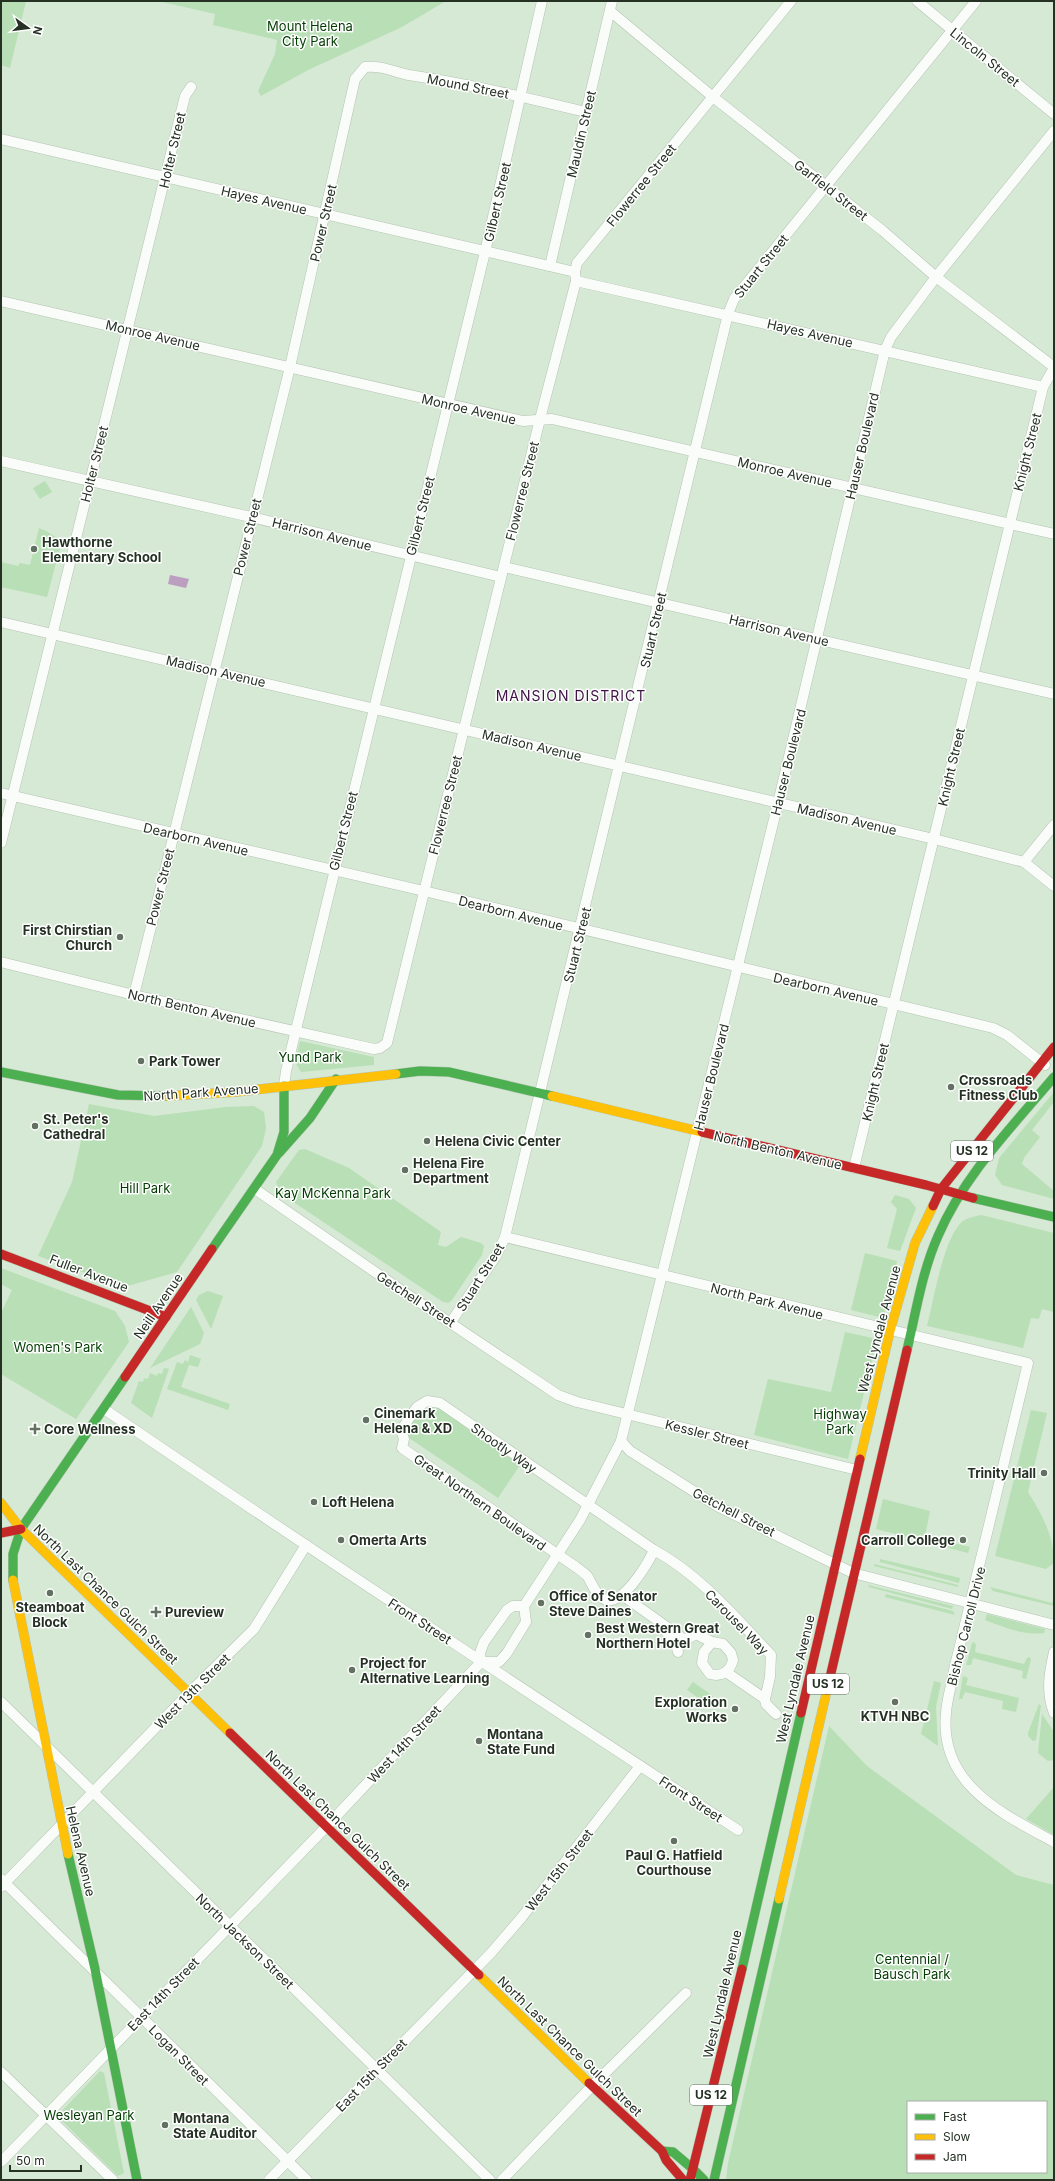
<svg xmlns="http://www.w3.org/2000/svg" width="1055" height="2181" viewBox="0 0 1055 2181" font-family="Inter,sans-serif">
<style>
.green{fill:#b8dfb5;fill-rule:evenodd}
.water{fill:#bc9fc0}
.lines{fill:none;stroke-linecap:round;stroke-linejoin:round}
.street-casing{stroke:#b4c3b3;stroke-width:11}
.fast-casing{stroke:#b4c3b3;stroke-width:10}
.slow-casing{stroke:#b4c3b3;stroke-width:10}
.jam-casing{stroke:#b4c3b3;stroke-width:10}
.street{stroke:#f9fcf9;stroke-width:10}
.fast{stroke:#4caf50;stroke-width:9}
.slow{stroke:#ffc107;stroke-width:9}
.jam{stroke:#c62828;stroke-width:9}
.poi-dot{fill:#627161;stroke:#fff;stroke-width:1.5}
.labels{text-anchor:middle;stroke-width:3;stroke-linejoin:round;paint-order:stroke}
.shield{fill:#fff;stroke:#666f65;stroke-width:1}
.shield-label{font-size:12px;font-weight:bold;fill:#243123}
.park-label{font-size:13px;fill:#003b00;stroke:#fff}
.street-label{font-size:13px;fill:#243123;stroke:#fff}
.poi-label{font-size:13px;font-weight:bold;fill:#243123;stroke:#fff;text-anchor:start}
.neighbourhood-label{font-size:14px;letter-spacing:1px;fill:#3f1346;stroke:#fff}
</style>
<rect width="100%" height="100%" fill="#d6e9d4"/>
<g class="green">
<polygon points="1,1 26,1 10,68 1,65"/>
<polygon points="158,1 446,1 402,27 308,70 261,96 258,91 275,54 277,40 213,25 215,14"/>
<polygon points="45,481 52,492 40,499 33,488"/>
<polygon points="39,528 46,531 62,541 47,597 1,587 1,562 18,566 20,563 30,565"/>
<polygon points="300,1041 374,1057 374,1065 301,1072 295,1062"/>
<polygon points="1054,1092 1054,1102 1032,1130 1040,1137 1024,1158 1022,1164 1054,1191 1054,1199 1002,1185 995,1175 999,1158"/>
<polygon points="89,1104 154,1116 226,1107 254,1106 264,1112 266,1128 262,1146 177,1272 124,1287 38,1256 72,1182"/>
<polygon points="305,1149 349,1168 441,1232 438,1245 446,1247 461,1237 481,1243 484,1246 482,1255 452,1300 448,1303 443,1302 280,1193 276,1182 299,1150"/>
<polygon points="895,1195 909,1199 916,1208 900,1251 887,1248 897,1209 891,1202"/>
<path d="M981 1215 1054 1233V1312L1042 1309 1039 1319 1031 1318 1023 1348 927 1326C934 1299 942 1246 959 1225 964 1218 972 1217 981 1215Z"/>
<polygon points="865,1253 897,1261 883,1318 851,1310"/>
<polygon points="1,1268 115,1311 125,1326 129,1342 76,1419 1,1374 1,1313 12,1290 1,1284"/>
<polygon points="208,1291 223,1296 211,1329 196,1300 199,1295"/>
<polygon points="191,1307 204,1333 200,1344 150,1368"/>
<polygon points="845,1332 877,1339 848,1459 754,1435 768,1379 831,1392"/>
<polygon points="190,1355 201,1359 198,1367 189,1365 181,1387 230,1404 228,1410 167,1389 177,1362 183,1364 185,1360 188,1362"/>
<polygon points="164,1368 169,1369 152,1418 131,1403 139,1381 143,1382 144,1378 148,1379 150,1373 157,1376 158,1373 162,1374"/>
<polygon points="427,1406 437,1407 520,1465 498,1498 409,1438 407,1433 418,1411"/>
<path d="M1031 1410 1047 1413 1028 1492C1042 1515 1054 1535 1054 1563L1046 1569 995 1556Z"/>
<polygon points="883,1499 930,1511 925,1536 970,1547 968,1553 876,1529"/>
<polygon points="880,1559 960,1578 959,1583 880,1562"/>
<polygon points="874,1564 958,1585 958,1587 874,1566"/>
<polygon points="868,1585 953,1606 952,1609 869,1587"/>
<polygon points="990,1587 1052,1603 1054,1598 1054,1606 993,1591"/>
<polygon points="886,1594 953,1611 955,1615 885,1597"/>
<path d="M987 1614 1045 1629 1044 1633C1025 1636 1003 1627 985 1620Z"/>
<polygon points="974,1642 976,1645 975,1652 1024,1664 1027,1658 1029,1657 1031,1659 1026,1679 1022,1678 1023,1671 973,1658 971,1665 966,1665 972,1643"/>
<polygon points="963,1676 968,1678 966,1685 1019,1698 1016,1712 1002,1709 1003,1701 965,1692 962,1699 959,1699"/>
<polygon points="934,1681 941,1683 936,1707 938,1746 921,1734"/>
<polygon points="693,1682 713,1696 707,1704 687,1690"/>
<polygon points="1039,1704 1041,1706 1036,1740 1033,1741 1028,1736 1028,1733"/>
<polygon points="1042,1714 1054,1732 1054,1760 1048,1761 1038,1753"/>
<path d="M829 1726 867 1766 1016 1875 1054 1885V2180H726L728 2163ZM908 2102H1046V2172H908Z"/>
<polygon points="1054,1787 1054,1835 1026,1819"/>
<polygon points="100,2071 104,2073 124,2173 118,2176 57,2116"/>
</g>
<polygon class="water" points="170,575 189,579 186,588 168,584"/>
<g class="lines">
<g class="street-casing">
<g id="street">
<polyline points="917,1 1054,114"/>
<polyline points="610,11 713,97 883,231 936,277 1054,367"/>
<polyline points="1,139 575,272"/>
<polyline points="550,266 612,1"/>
<polyline points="576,281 1043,387"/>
<polyline points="1,301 523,421 552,419 1054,534"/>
<polyline points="1,461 251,517 501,577"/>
<polyline points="504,567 1054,694"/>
<polyline points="1,622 934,839 1024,862 1054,886"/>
<polyline points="1,793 424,891 993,1028 1007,1035 1045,1065"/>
<polyline points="1,843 185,96 191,87"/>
<polyline points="1024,862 1054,825"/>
<polyline points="1,962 134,995 374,1049 380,1048 387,1043 540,419 576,281 575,272 577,263 791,1"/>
<path d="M134 995 290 367 355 79 365 67C381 65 394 72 409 75 469 84 528 98 586 112"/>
<polyline points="284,1086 286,1071 485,252 542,1"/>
<polyline points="854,1168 1043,387 1054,368"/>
<polyline points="255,1189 401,1290 558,1395 577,1402 857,1470"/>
<path d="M505 1237 1028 1363 954 1670C952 1684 947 1698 946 1713 939 1784 1001 1813 1054 1842"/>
<polyline points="451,1322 496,1256 505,1237 728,314 734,299 976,1"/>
<path d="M427 1401 440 1403 654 1550C648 1564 620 1611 602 1598 595 1593 592 1584 588 1577 585 1573 580 1570 576 1567L402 1448 404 1439 401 1430 417 1407Z"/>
<path d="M104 1409C314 1552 526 1691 738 1830"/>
<polyline points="621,1441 630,1451 717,1506 853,1573 1054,1625"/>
<path d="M654 1550C700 1575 735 1617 771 1655L770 1677 765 1699 766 1704 776 1714"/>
<path d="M629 1600 685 1640 696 1634 712 1642 723 1644 731 1653 733 1660C730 1672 721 1677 710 1674L702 1663 704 1652 712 1642"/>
<polyline points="524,1606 580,1520 621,1441 778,803 885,350 891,337 936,277 1054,131"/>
<polyline points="665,1630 676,1645 678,1652"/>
<path d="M1054 1652C1049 1674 1046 1692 1054 1713"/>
<polyline points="481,1662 480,1653 484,1642 507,1610 513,1606 524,1606"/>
<polyline points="482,1662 499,1662 507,1653 526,1622 524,1606"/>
<polyline points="726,1672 765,1699"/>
<polyline points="1,1702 490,2180"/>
<polyline points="1,1879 307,2180"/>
<polyline points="1,1887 189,1693 254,1629 306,1545"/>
<polyline points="1,2072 113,2180"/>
<polyline points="1,2162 326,1827 481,1662"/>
<polyline points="269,2180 491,1953 522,1917 640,1766"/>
<polyline points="502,2180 592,2086 686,1993"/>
</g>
</g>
<g class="fast-casing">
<g id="fast">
<polyline points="1,1072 118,1095 166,1096"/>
<polyline points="396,1074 420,1071 449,1072 552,1096"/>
<polyline points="279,1153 310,1118 336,1079"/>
<polyline points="973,1198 1054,1217"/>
<polyline points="212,1249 277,1155 284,1132 284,1086"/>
<path d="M907 1350C916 1312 922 1272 938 1236 964 1175 1012 1127 1054 1077"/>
<polyline points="13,1580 13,1554 21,1529 125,1377"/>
<polyline points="68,1854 95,1969 137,2180"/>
<polyline points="742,1969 801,1713"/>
<polyline points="662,2151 673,2152 693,2169"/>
<polyline points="693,2169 704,2180"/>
<polyline points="714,2180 779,1899"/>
</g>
</g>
<g class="slow-casing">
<g id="slow">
<polyline points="166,1096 235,1092 396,1074"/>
<polyline points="552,1096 702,1132"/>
<polyline points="860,1459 890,1331 915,1243 933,1206"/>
<polyline points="1,1503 21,1529 230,1733"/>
<polyline points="13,1580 68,1854"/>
<polyline points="779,1899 827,1690"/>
<polyline points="479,1975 589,2083"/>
</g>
</g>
<g class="jam-casing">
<g id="jam">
<polyline points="702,1132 926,1185 973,1198"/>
<polyline points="933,1206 941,1189 1054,1047"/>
<polyline points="1,1254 166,1317"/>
<polyline points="125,1377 212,1249"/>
<polyline points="1,1533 21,1529"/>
<polyline points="827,1690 907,1350"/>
<polyline points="801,1713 860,1459"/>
<polyline points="230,1733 479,1975"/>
<polyline points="589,2083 662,2151 666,2160 683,2180"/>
<polyline points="690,2180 742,1969"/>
</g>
</g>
<use href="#street" class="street"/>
<use href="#fast" class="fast"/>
<use href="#slow" class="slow"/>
<use href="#jam" class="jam"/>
</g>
<g class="poi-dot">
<circle cx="34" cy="549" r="4"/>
<circle cx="120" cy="937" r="4"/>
<circle cx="141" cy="1061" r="4"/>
<circle cx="951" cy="1087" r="4"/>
<circle cx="35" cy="1126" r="4"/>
<circle cx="427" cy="1141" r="4"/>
<circle cx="405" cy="1170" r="4"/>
<circle cx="366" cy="1420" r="4"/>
<path d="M33 1423h4v4h4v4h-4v4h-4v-4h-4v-4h4z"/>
<circle cx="1044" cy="1473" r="4"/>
<circle cx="314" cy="1502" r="4"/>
<circle cx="341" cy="1540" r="4"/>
<circle cx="963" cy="1540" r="4"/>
<circle cx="50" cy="1593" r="4"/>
<circle cx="541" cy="1603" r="4"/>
<path d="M154 1606h4v4h4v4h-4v4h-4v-4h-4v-4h4z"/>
<circle cx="588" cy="1635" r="4"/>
<circle cx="352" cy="1670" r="4"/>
<circle cx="895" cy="1702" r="4"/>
<circle cx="735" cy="1709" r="4"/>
<circle cx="479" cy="1741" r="4"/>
<circle cx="674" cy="1841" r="4"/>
<circle cx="165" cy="2125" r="4"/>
</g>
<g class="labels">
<g class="shield">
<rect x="951" y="1141" width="42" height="20" rx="3"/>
<rect x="807" y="1674" width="42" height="20" rx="3"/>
<rect x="690" y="2085" width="42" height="20" rx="3"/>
</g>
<g class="shield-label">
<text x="972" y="1155">US 12</text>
<text x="828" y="1688">US 12</text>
<text x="711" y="2099">US 12</text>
</g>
<g class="park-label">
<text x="310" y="31">Mount Helena<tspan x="310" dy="15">City Park</tspan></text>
<text x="310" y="1062">Yund Park</text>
<text x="145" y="1193">Hill Park</text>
<text x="333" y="1198">Kay McKenna Park</text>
<text x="58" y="1352">Women's Park</text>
<text x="840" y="1419">Highway<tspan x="840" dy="15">Park</tspan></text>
<text x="912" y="1964">Centennial /<tspan x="912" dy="15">Bausch Park</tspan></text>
<text x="89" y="2120">Wesleyan Park</text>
</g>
<g class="street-label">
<text transform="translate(985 57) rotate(39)" y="5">Lincoln Street</text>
<text transform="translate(468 86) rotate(11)" y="5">Mound Street</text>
<text transform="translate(581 134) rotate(-77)" y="5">Mauldin Street</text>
<text transform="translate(172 150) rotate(-77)" y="5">Holter Street</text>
<text transform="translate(641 185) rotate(-51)" y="5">Flowerree Street</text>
<text transform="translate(831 190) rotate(38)" y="5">Garfield Street</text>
<text transform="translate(264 200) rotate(13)" y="5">Hayes Avenue</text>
<text transform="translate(497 202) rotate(-77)" y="5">Gilbert Street</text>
<text transform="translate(323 223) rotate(-77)" y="5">Power Street</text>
<text transform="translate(761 266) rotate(-51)" y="5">Stuart Street</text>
<text transform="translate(810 333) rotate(13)" y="5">Hayes Avenue</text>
<text transform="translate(153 335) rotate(13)" y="5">Monroe Avenue</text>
<text transform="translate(469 409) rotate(13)" y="5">Monroe Avenue</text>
<text transform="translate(862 446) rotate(-77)" y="5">Hauser Boulevard</text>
<text transform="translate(1027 452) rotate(-76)" y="5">Knight Street</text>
<text transform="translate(94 464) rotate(-76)" y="5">Holter Street</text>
<text transform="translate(785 472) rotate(13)" y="5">Monroe Avenue</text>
<text transform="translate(522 491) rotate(-76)" y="5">Flowerree Street</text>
<text transform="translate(420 516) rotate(-76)" y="5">Gilbert Street</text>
<text transform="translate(322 534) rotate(14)" y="5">Harrison Avenue</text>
<text transform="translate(247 537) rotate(-76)" y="5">Power Street</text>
<text transform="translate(653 630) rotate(-77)" y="5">Stuart Street</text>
<text transform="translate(779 630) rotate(13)" y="5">Harrison Avenue</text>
<text transform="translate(216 671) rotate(13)" y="5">Madison Avenue</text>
<text transform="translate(532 745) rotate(13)" y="5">Madison Avenue</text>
<text transform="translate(788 762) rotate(-76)" y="5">Hauser Boulevard</text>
<text transform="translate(951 767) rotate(-77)" y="5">Knight Street</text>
<text transform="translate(445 805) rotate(-76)" y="5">Flowerree Street</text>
<text transform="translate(847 819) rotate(13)" y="5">Madison Avenue</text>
<text transform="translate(343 831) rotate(-76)" y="5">Gilbert Street</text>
<text transform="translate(196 839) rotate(13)" y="5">Dearborn Avenue</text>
<text transform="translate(160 887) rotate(-76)" y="5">Power Street</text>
<text transform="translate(511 913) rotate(14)" y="5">Dearborn Avenue</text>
<text transform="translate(577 945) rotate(-76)" y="5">Stuart Street</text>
<text transform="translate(826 989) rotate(13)" y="5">Dearborn Avenue</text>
<text transform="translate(192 1008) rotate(13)" y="5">North Benton Avenue</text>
<text transform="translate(711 1077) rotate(-76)" y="5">Hauser Boulevard</text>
<text transform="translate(875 1082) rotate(-77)" y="5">Knight Street</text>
<text transform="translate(201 1092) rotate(-4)" y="5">North Park Avenue</text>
<text transform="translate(778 1150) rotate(13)" y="5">North Benton Avenue</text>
<text transform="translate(89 1273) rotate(21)" y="5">Fuller Avenue</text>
<text transform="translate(480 1277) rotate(-58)" y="5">Stuart Street</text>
<text transform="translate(416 1299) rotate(33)" y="5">Getchell Street</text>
<text transform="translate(767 1301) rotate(14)" y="5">North Park Avenue</text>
<text transform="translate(158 1306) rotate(-56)" y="5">Neill Avenue</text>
<text transform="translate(879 1329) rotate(-75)" y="5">West Lyndale Avenue</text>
<text transform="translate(707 1434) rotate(14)" y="5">Kessler Street</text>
<text transform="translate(504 1448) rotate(35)" y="5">Shootly Way</text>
<text transform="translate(480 1502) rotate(35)" y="5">Great Northern Boulevard</text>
<text transform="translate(734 1512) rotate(27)" y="5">Getchell Street</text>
<text transform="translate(106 1594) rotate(44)" y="5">North Last Chance Gulch Street</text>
<text transform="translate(420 1621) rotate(33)" y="5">Front Street</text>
<text transform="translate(737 1622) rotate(46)" y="5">Carousel Way</text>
<text transform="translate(966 1626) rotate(-76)" y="5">Bishop Carroll Drive</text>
<text transform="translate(795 1679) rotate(-77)" y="5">West Lyndale Avenue</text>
<text transform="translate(192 1691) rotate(-45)" y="5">West 13th Street</text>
<text transform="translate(404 1744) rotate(-47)" y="5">West 14th Street</text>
<text transform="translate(691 1799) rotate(33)" y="5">Front Street</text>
<text transform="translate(338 1820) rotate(44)" y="5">North Last Chance Gulch Street</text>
<text transform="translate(81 1851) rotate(77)" y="5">Helena Avenue</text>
<text transform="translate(559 1870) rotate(-52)" y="5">West 15th Street</text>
<text transform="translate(245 1941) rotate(44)" y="5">North Jackson Street</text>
<text transform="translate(163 1994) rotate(-46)" y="5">East 14th Street</text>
<text transform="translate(722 1994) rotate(-77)" y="5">West Lyndale Avenue</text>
<text transform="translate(570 2046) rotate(44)" y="5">North Last Chance Gulch Street</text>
<text transform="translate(179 2055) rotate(45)" y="5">Logan Street</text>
<text transform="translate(371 2075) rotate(-46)" y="5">East 15th Street</text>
</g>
<g class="poi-label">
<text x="42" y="547">Hawthorne<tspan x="42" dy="15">Elementary School</tspan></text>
<text x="112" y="935" text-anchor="end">First Chirstian<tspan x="112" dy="15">Church</tspan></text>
<text x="149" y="1066">Park Tower</text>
<text x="959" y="1085">Crossroads<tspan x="959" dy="15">Fitness Club</tspan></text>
<text x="43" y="1124">St. Peter's<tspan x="43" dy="15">Cathedral</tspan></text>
<text x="435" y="1146">Helena Civic Center</text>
<text x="413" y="1168">Helena Fire<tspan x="413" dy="15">Department</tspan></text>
<text x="374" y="1418">Cinemark<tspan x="374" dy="15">Helena &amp; XD</tspan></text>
<text x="44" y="1434">Core Wellness</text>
<text x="1036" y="1478" text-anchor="end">Trinity Hall</text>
<text x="322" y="1507">Loft Helena</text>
<text x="349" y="1545">Omerta Arts</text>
<text x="955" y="1545" text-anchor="end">Carroll College</text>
<text x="549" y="1601">Office of Senator<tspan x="549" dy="15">Steve Daines</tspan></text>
<text x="50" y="1612" text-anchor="middle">Steamboat<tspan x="50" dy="15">Block</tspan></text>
<text x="165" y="1617">Pureview</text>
<text x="596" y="1633">Best Western Great<tspan x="596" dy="15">Northern Hotel</tspan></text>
<text x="360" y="1668">Project for<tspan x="360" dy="15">Alternative Learning</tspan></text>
<text x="727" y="1707" text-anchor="end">Exploration<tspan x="727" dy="15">Works</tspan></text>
<text x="895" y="1721" text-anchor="middle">KTVH NBC</text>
<text x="487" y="1739">Montana<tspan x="487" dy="15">State Fund</tspan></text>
<text x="674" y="1860" text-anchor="middle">Paul G. Hatfield<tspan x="674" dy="15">Courthouse</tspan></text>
<text x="173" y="2123">Montana<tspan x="173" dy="15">State Auditor</tspan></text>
</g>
<g class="neighbourhood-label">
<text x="571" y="701">MANSION DISTRICT</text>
</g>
</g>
<rect width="1055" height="2181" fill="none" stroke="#243123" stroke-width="4"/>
<rect x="907" y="2101" width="140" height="72" fill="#ffffff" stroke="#a7ada7"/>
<rect x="915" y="2114" width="20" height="6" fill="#4caf50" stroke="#a7ada7"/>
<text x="943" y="2121" font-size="12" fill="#243123">Fast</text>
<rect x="915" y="2134" width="20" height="6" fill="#ffc107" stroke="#a7ada7"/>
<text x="943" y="2141" font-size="12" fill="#243123">Slow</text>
<rect x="915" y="2154" width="20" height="6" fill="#c62828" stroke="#a7ada7"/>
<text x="943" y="2161" font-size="12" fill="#243123">Jam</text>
<g transform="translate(28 28) rotate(104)" stroke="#ffffff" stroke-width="3" paint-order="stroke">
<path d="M0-3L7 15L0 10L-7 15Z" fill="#243123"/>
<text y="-6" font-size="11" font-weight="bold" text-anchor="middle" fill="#243123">N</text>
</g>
<path d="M10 2165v6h71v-6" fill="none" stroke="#243123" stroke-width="2"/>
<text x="16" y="2165" font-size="12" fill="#243123" stroke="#ffffff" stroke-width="3" paint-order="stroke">50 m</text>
</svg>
